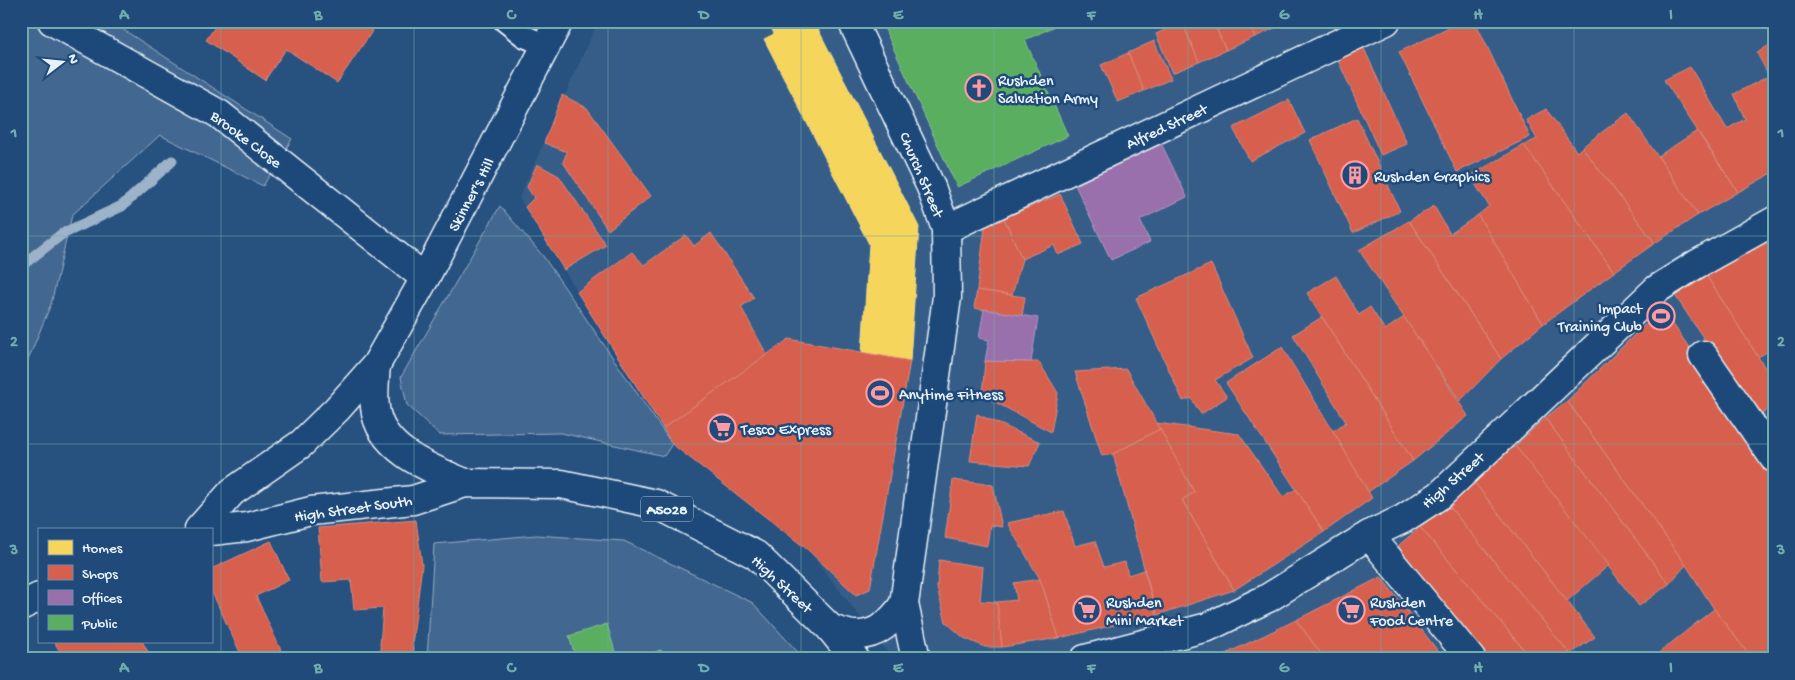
<svg xmlns="http://www.w3.org/2000/svg" width="1795" height="680" viewBox="0 0 1795 680" font-family="'Gochi Hand',sans-serif">
<style>
.built{fill:#355d88}
.green{fill:#436891;stroke:#96acc4}
.homes{fill:#f6d55c;stroke:#f2dd8b}
.shops{fill:#d6604d;stroke:#db8c80}
.offices{fill:#9970ab;stroke:#b197c2}
.public{fill:#5aae61;stroke:#85c28e}
.lines{fill:none;stroke-linecap:round;stroke-linejoin:round}
.stream{stroke:#9db3c9;stroke-width:11}
.lane-casing{stroke:#e8f1f8;stroke-width:25}
.street-casing{stroke:#e8f1f8;stroke-width:31}
.primary-casing{stroke:#e8f1f8;stroke-width:31}
.lane{stroke:#1f4a7a;stroke-width:21}
.street{stroke:#1f4a7a;stroke-width:28}
.primary{stroke:#1f4a7a;stroke-width:28}
.grid{fill:none;stroke:#71adac;stroke-width:1;stroke-opacity:0.55}
.labels{text-anchor:middle;stroke-width:5;stroke-linejoin:round;paint-order:stroke}
.shield{fill:#1f4a7a;stroke:#acbfd2;stroke-width:1}
.shield-label{font-size:15px;font-weight:bold;fill:#e8f1f8}
.poi-label{font-size:16px;fill:#e8f1f8;stroke:#1f4a7a;text-anchor:start}
.street-label{font-size:16px;fill:#e8f1f8;stroke:#1f4a7a}
.neatline{fill:none;stroke:#71adac;stroke-width:2}
.grid-label{font-size:16px;text-anchor:middle;font-weight:bold;fill:#71adac}
</style>
<rect width="100%" height="100%" fill="#27517f"/>
<filter id="ink" filterUnits="userSpaceOnUse"><feTurbulence type="fractalNoise" baseFrequency=".02" numOctaves="2"/><feDisplacementMap in="SourceGraphic" scale="10" xChannelSelector="R" yChannelSelector="G"/><feConvolveMatrix kernelMatrix="1 2 1 2 8 2 1 2 1" color-interpolation-filters="sRGB"/></filter>
<g filter="url(#ink)">
<polygon class="built" points="598,21 1774,21 1774,659 893,659 808,550 672,444 519,198"/>
<g class="green">
<polygon points="21,21 110,21 292,139 263,186 160,135 72,215 51,304 21,377"/>
<polygon points="500,206 543,256 672,444 664,456 561,433 440,435 407,405 401,377"/>
<polygon points="536,535 624,541 753,603 804,659 427,659 434,544"/>
</g>
<polygon class="homes" points="768,21 814,21 919,227 910,361 862,352 869,244 764,39 774,34"/>
<g class="shops">
<polygon points="219,21 379,21 337,83 286,49 265,80 206,40"/>
<polygon points="1185,21 1213,21 1226,50 1199,62 1182,22"/>
<polygon points="1213,21 1248,21 1255,37 1226,50"/>
<polygon points="1248,21 1283,21 1284,24 1255,37"/>
<polygon points="1464,21 1475,21 1530,137 1457,172 1399,52"/>
<polygon points="1182,22 1199,62 1172,73 1156,34"/>
<polygon points="1154,41 1171,79 1144,91 1128,53"/>
<polygon points="1774,42 1774,172 1738,192 1664,80 1690,67 1727,129 1745,119 1734,94 1769,76 1757,53"/>
<polygon points="1362,44 1407,144 1381,155 1336,56"/>
<polygon points="1128,53 1144,91 1118,102 1101,65"/>
<polygon points="562,95 587,108 651,196 608,230 563,162 567,152 544,143"/>
<polygon points="1289,100 1305,133 1250,161 1233,128"/>
<polygon points="1546,109 1577,152 1582,147 1655,243 1614,272 1524,145 1537,139 1526,120"/>
<polygon points="1628,113 1698,215 1655,243 1582,147"/>
<polygon points="1357,118 1400,211 1353,233 1310,140"/>
<polygon points="1697,131 1738,192 1698,215 1658,156"/>
<polygon points="1524,145 1614,272 1543,324 1478,215 1489,206 1470,176"/>
<polygon points="537,164 559,176 606,245 564,270 525,207 534,198 527,187"/>
<polygon points="1060,194 1083,244 1058,255 1054,245 1022,259 1004,218"/>
<polygon points="1434,206 1450,234 1478,215 1543,324 1501,359 1409,221"/>
<polygon points="1004,218 1022,259 1012,295 977,290 985,227"/>
<polygon points="1409,221 1501,359 1460,401 1359,250"/>
<polygon points="711,233 754,298 741,307 767,355 663,428 577,292 632,252 644,265 686,235 694,246"/>
<polygon points="1774,237 1774,348 1758,357 1706,275"/>
<polygon points="1211,264 1253,358 1215,380 1227,397 1201,414 1191,398 1183,401 1136,298"/>
<polygon points="1706,275 1774,382 1774,405 1757,418 1674,294"/>
<polygon points="1336,276 1359,315 1370,307 1385,330 1404,317 1468,416 1413,461 1307,293"/>
<polygon points="977,290 1025,297 1022,316 974,308"/>
<polygon points="1662,308 1774,472 1774,659 1752,659 1714,609 1686,565 1567,401"/>
<polygon points="1322,317 1413,461 1368,492 1333,431 1346,422 1293,335"/>
<polygon points="789,339 910,361 870,589 856,595 808,550 672,444 663,428"/>
<polygon points="1282,347 1333,431 1372,498 1324,532 1226,383"/>
<polygon points="985,361 1039,362 1058,393 1051,432 982,395"/>
<polygon points="1126,369 1160,429 1113,454 1102,456 1075,372"/>
<polygon points="1567,401 1686,565 1669,584 1545,418"/>
<polygon points="977,414 1040,442 1029,466 970,461"/>
<polygon points="1545,418 1669,584 1639,606 1515,446"/>
<polygon points="1156,423 1239,434 1283,497 1296,489 1324,532 1234,590 1182,500 1194,492"/>
<polygon points="1160,429 1194,492 1182,500 1234,590 1157,615 1113,454"/>
<polygon points="1515,446 1609,565 1567,601 1474,482"/>
<polygon points="953,480 993,485 1002,527 990,525 987,546 945,538"/>
<polygon points="1474,482 1567,601 1595,637 1570,654 1448,505"/>
<polygon points="1448,505 1570,654 1565,659 1532,659 1420,527"/>
<polygon points="1064,511 1075,546 1095,541 1104,567 1125,562 1128,575 1144,570 1157,615 1059,638 1040,579 1007,523"/>
<polygon points="416,520 422,565 412,645 415,659 383,659 380,645 383,608 354,610 351,580 322,582 318,528"/>
<polygon points="1420,527 1532,659 1484,659 1406,570 1399,545"/>
<polygon points="271,541 289,580 256,596 285,659 243,659 211,590 211,569"/>
<polygon points="939,560 983,567 980,601 997,602 1002,647 985,647 964,638 946,622 937,588"/>
<polygon points="1381,577 1444,659 1325,659 1296,620"/>
<polygon points="1040,579 1059,638 1002,647 997,602 1017,600 1014,583"/>
<polygon points="1714,609 1752,659 1651,659"/>
<polygon points="1296,620 1325,659 1215,659"/>
<polygon points="54,641 142,641 152,659 64,659"/>
<polygon points="1165,650 1172,659 1154,659"/>
</g>
<g class="offices">
<polygon points="1161,143 1187,197 1140,220 1150,242 1111,260 1075,185"/>
<polygon points="984,309 1038,318 1031,362 985,361 989,340 979,338"/>
</g>
<g class="public">
<polygon points="881,21 1051,21 1053,27 1025,40 1068,136 957,187"/>
<polygon points="607,624 617,659 576,659 569,636"/>
<polygon points="661,650 664,659 634,659"/>
</g>
<g class="lines">
<polyline class="stream" points="21,266 62,234 122,206 172,161"/>
<g class="lane-casing">
<polyline id="lane" points="505,21 524,36 547,46"/>
</g>
<g class="street-casing">
<g id="street">
<polyline points="52,21 219,114 425,278"/>
<polyline points="852,21 931,187 946,229 947,297 904,604 916,659"/>
<polyline points="946,229 1386,21"/>
<polyline points="1703,355 1774,458"/>
<polyline points="1369,535 1471,659"/>
<path d="M831 629C839 631 848 635 855 635 878 636 892 621 904 604"/>
<polyline points="1085,659 1208,627 1268,598 1369,535 1403,519 1440,495 1657,289 1697,264 1774,221"/>
</g>
</g>
<g class="primary-casing">
<g id="primary">
<path d="M376 365C375 379 373 394 375 407 379 450 431 469 465 483"/>
<polyline points="199,529 232,492 301,444 337,409 376,365 425,278 559,21"/>
<polyline points="211,531 247,527 311,511 413,500 465,483 561,484 656,504 756,555 831,629 855,659"/>
<polyline points="21,606 39,597"/>
</g>
</g>
<use href="#lane" class="lane"/>
<use href="#street" class="street"/>
<use href="#primary" class="primary"/>
</g>
</g>
<path class="grid" d="M221 21V659M414 21V659M608 21V659M801 21V659M994 21V659M1188 21V659M1381 21V659M1574 21V659M21 236H1774M21 444H1774"/>
<defs>
<g id="church-ring" transform="scale(1.4375)"><circle r="9.5" fill="#1f4a7a" stroke="#ff9aa2" stroke-width="1.5"/><path d="M-1.2-6h2.4v3.5h3.3v2.4h-3.3V6h-2.4V-.1h-3.3v-2.4h3.3Z" fill="#ff9aa2"/></g>
<g id="building-ring" transform="scale(1.4375)"><circle r="9.5" fill="#1f4a7a" stroke="#ff9aa2" stroke-width="1.5"/><path d="M-4-6H4V6H1V3H-1V6H-4ZM-2.5-4.3h1.7v1.8h-1.7ZM.8-4.3h1.7v1.8H.8ZM-2.5-1h1.7V.8h-1.7ZM.8-1h1.7V.8H.8Z" fill="#ff9aa2"/></g>
<g id="stadium-ring" transform="scale(1.4375)"><circle r="9.5" fill="#1f4a7a" stroke="#ff9aa2" stroke-width="1.5"/><path d="M0-5a6.5 5 0 1 0 0 10a6.5 5 0 1 0 0-10ZM-3.5-1.8h7v3.6h-7Z" fill="#ff9aa2"/></g>
<g id="supermarket-ring" transform="scale(1.4375)"><circle r="9.5" fill="#1f4a7a" stroke="#ff9aa2" stroke-width="1.5"/><path d="M-6-5.5h2.5l.6 2H6L4.5 2H-2.5L-4.4-4H-6ZM-1.5 3.2a1.3 1.3 0 1 0 .1 0ZM3 3.2a1.3 1.3 0 1 0 .1 0Z" fill="#ff9aa2"/></g>
</defs>
<g fill-rule="evenodd">
<use href="#church-ring" x="979" y="88"/>
<use href="#building-ring" x="1355" y="175"/>
<use href="#stadium-ring" x="1661" y="316"/>
<use href="#stadium-ring" x="880" y="393"/>
<use href="#supermarket-ring" x="722" y="428"/>
<use href="#supermarket-ring" x="1087" y="610"/>
<use href="#supermarket-ring" x="1351" y="610"/>
</g>
<g class="labels">
<rect class="shield" x="641" y="496.5" width="52" height="25" rx="4"/>
<g class="shield-label">
<text x="667" y="514">A5028</text>
</g>
<g class="poi-label">
<text x="998" y="85">Rushden<tspan x="998" dy="18">Salvation Army</tspan></text>
<text x="1374" y="181">Rushden Graphics</text>
<text x="1642" y="313" text-anchor="end">Impact<tspan x="1642" dy="18">Training Club</tspan></text>
<text x="899" y="399">Anytime Fitness</text>
<text x="741" y="434">Tesco Express</text>
<text x="1106" y="607">Rushden<tspan x="1106" dy="18">Mini Market</tspan></text>
<text x="1370" y="607">Rushden<tspan x="1370" dy="18">Food Centre</tspan></text>
</g>
<g class="street-label">
<text transform="translate(1166 125) rotate(-25)" y="6">Alfred Street</text>
<text transform="translate(247 138) rotate(37)" y="6">Brooke Close</text>
<text transform="translate(923 174) rotate(67)" y="6">Church Street</text>
<text transform="translate(470 194) rotate(-62)" y="6">Skinner's Hill</text>
<text transform="translate(1452 479) rotate(-41)" y="6">High Street</text>
<text transform="translate(353 507) rotate(-8)" y="6">High Street South</text>
<text transform="translate(783 583) rotate(43)" y="6">High Street</text>
</g>
</g>
<rect width="1795" height="680" fill="none" stroke="#1f4a7a" stroke-width="55"/>
<rect x="38" y="528" width="175" height="115" fill="#1f4a7a" stroke="#6f8dac"/>
<rect x="48" y="540" width="25" height="15" fill="#f6d55c" stroke="#6f8dac"/>
<text x="82" y="552" font-size="15" fill="#e8f1f8">Homes</text>
<rect x="48" y="565" width="25" height="15" fill="#d6604d" stroke="#6f8dac"/>
<text x="82" y="578" font-size="15" fill="#e8f1f8">Shops</text>
<rect x="48" y="590" width="25" height="15" fill="#9970ab" stroke="#6f8dac"/>
<text x="82" y="602" font-size="15" fill="#e8f1f8">Offices</text>
<rect x="48" y="615" width="25" height="15" fill="#5aae61" stroke="#6f8dac"/>
<text x="82" y="628" font-size="15" fill="#e8f1f8">Public</text>
<g transform="translate(62 62) rotate(74)" stroke="#1f4a7a" stroke-width="4" paint-order="stroke">
<path d="M0-4L9 19L0 12L-9 19Z" fill="#e8f1f8"/>
<text y="-8" font-size="14" font-weight="bold" text-anchor="middle" fill="#e8f1f8">N</text>
</g>
<rect x="28" y="28" width="1740" height="624" class="neatline"/>
<g class="grid-label">
<text x="124" y="19">A</text>
<text x="318" y="19">B</text>
<text x="511" y="19">C</text>
<text x="704" y="19">D</text>
<text x="898" y="19">E</text>
<text x="1091" y="19">F</text>
<text x="1284" y="19">G</text>
<text x="1478" y="19">H</text>
<text x="1671" y="19">I</text>
<text x="14" y="137">1</text>
<text x="1781" y="137">1</text>
<text x="14" y="346">2</text>
<text x="1781" y="346">2</text>
<text x="14" y="554">3</text>
<text x="1781" y="554">3</text>
<text x="124" y="672">A</text>
<text x="318" y="672">B</text>
<text x="511" y="672">C</text>
<text x="704" y="672">D</text>
<text x="898" y="672">E</text>
<text x="1091" y="672">F</text>
<text x="1284" y="672">G</text>
<text x="1478" y="672">H</text>
<text x="1671" y="672">I</text>
</g>
</svg>
